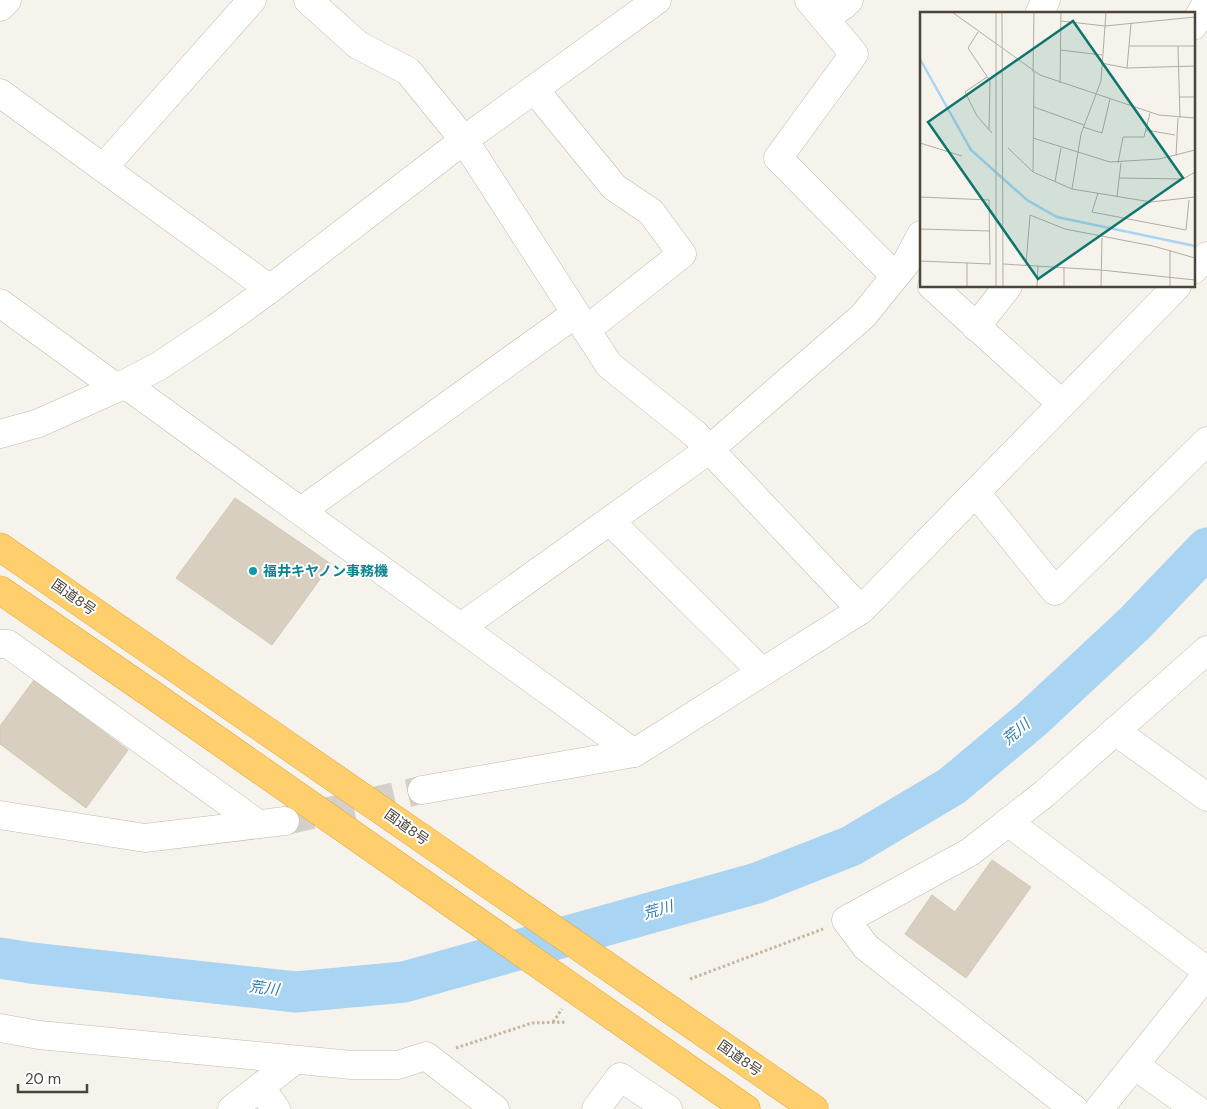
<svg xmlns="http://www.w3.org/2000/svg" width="1207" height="1109" viewBox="0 0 1207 1109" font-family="'DM Sans','Noto Sans JP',sans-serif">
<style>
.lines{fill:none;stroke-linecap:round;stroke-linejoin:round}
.river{stroke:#a9d4f2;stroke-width:41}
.building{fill:#d8cfc1;stroke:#d3c7b4}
.minor-tunnel{stroke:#d4d0c8;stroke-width:28;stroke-dasharray:28 14;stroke-linecap:butt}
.minor-casing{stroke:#c2bbae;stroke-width:29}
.highway-casing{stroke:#e0a43c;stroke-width:29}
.path{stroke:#c4b79f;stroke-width:3;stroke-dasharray:2.5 2.5;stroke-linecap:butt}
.minor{stroke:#fff;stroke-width:28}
.highway{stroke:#ffcf6e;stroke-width:28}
.culture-dot{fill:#0f9aa8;stroke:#fff;stroke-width:2}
.labels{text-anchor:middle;stroke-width:4;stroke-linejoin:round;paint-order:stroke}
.culture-label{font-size:14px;font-weight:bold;fill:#0d838f;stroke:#fff;text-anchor:start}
.street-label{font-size:14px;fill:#4b4439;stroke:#fff}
.water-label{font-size:15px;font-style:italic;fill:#2e7ab2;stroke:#fff}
.inset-river{fill:none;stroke:#a9d4f2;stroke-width:2.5}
.inset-road{fill:none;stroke:#b2ada4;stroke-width:1}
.view{fill:#0f766e;fill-opacity:0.15;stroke:#0f766e;stroke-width:2.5}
.inset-edge{fill:none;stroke:#4b4439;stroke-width:2.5}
</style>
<rect width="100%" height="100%" fill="#f6f3ec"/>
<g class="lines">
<polyline class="river" points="0,958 31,963 296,992 404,982 757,883 851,846 952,786 1032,719 1135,623 1207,548"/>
</g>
<g class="building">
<polygon points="235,498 331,564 272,645 176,578"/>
<polygon points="34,680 128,750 86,808 0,744 0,726"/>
<polygon points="992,860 1031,887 966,978 905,934 932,895 955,912"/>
</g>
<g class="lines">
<polyline class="minor-tunnel" points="285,821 422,790"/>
<g class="minor-casing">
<g id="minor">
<polyline points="308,0 358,45 408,71 464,140 609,365 695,434 861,610"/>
<polyline points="809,0 854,54 778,158 895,276"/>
<polyline points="0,7 7,0"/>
<polyline points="1039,14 1046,0"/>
<polyline points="824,18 844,5 849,0"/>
<polyline points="1193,26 1207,3"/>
<polyline points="534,89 614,187 651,212 682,254 586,330"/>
<polyline points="0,93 270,289"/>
<polyline points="103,168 252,0"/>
<polyline points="1193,270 1207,256"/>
<polyline points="932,286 1062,404"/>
<polyline points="0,303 117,388"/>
<polyline points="976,327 1008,286"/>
<polyline points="125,384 634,753"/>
<polyline points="0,434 39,423 117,388 159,366 216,328 270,289 464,140 657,0"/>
<polyline points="976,493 1055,591 1207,441"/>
<polyline points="301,511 575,314"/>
<polyline points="610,521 762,672"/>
<polyline points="461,627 710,449 863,316 906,263 921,235"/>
<polyline points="0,644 8,644 258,824"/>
<polyline points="1115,731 1207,797"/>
<polyline points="422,790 634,753 861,610 1177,286"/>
<polyline points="0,815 145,838 285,821"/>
<polyline points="1008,822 1207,971"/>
<polyline points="0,1028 39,1035 352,1065 398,1065 426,1056 495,1109"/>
<polyline points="1134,1065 1196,1109"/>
<polyline points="260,1087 276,1109"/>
<polyline points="232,1109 295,1060"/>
<polyline points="596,1109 620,1077 668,1109"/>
<polyline points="1074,1109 866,947 846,920 970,852 1044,794 1207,650"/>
<polyline points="1099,1109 1207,974"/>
</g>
</g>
<g class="highway-casing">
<g id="highway">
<polyline points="0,547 814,1109"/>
<polyline points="0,590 150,693 746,1109"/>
</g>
</g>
<g class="path">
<polyline points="690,979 823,929"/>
<polyline points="553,1022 562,1009"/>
<polyline points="456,1048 532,1023 567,1022"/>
</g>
<use href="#minor" class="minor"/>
<use href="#highway" class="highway"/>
</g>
<circle class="culture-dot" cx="253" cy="571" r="5"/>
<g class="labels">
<g class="culture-label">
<text x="263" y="576">福井キヤノン事務機</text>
</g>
<g class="street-label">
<text transform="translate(74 597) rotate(35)" y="5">国道8号</text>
<text transform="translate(407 827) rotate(35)" y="5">国道8号</text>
<text transform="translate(740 1058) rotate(35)" y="5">国道8号</text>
</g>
<g class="water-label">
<text transform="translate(1016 732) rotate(-40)" y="5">荒川</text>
<text transform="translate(658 910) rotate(-16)" y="5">荒川</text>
<text transform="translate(264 988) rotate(7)" y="5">荒川</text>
</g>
</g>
<g transform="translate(920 12)">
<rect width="275" height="275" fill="#f6f3ec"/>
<path class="inset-river" d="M0 47 51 138 107 188 137 205 275 234"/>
<path class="inset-road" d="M32 0 120 63 239 103 275 106M76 0V275M82 0 83 275M141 9 185 14 275 5M58 20 48 36 70 69 69 118M209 34H275M258 34 260 106M140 38 182 43M181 51 207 56 275 54M207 56 211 11M113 60 114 0M67 65 45 80 57 104 72 121M140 71 141 0M259 85H275M114 95 164 113M163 115 182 121 190 87M226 118 255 123M113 126 190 150 239 147 275 138M0 131 42 144M88 136 113 160 152 177 231 190 275 185M256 144 258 106M198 151 203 125H224L230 101M113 160 114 60M199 166 263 167 275 160M135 170 141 136M152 177 161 122 181 69 186 0M178 181 172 200 266 218 269 188M197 184 201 151M0 185 69 188 70 252M0 217 70 219M0 249 71 252M47 251V275M83 252 181 258 275 268M106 253 110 203 145 217 233 234 275 246M117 275 118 254M144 275V255M181 275 182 226M250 275V238"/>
<path class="view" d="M153 9 263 166 118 267 8 110Z"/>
<rect width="275" height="275" class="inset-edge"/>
</g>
<path d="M18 1084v8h69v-8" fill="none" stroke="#4b4439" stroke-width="2.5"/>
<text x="25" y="1084" font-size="15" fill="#4b4439" stroke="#ffffff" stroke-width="4" paint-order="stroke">20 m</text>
</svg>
